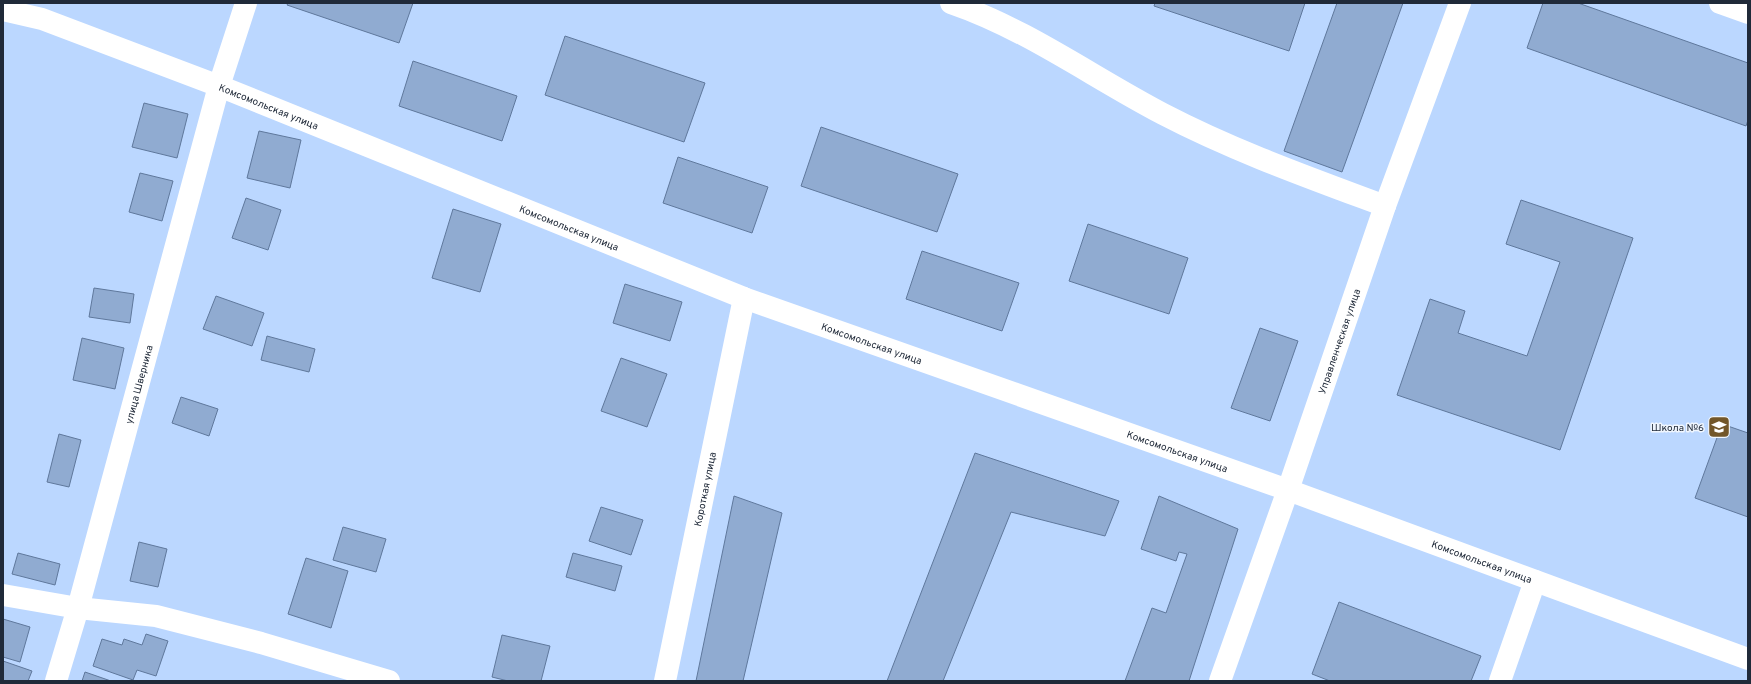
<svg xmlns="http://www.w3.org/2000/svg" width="1751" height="684" viewBox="0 0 1751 684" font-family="Overpass,sans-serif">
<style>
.building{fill:#90abd1;stroke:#5f789c}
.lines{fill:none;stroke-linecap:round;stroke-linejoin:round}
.minor{stroke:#fff;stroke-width:22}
.labels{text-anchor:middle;stroke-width:3;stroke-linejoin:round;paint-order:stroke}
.street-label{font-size:10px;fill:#202a39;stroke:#f0f6fe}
.poi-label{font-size:10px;fill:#202a39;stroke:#f0f6fe;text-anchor:end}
</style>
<rect width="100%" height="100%" fill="#bbd7ff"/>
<g class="building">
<polygon points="288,3 413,3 399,43 287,5"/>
<polygon points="1155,3 1305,3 1289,51 1154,6"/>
<polygon points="1337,3 1403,3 1342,172 1284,151"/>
<polygon points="1543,3 1578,3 1748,63 1748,120 1746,126 1527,48"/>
<polygon points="565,36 705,83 684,142 545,95"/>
<polygon points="413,61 517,96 502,141 399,106"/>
<polygon points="144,103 188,114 177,158 132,147"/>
<polygon points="821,127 958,174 937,232 801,186"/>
<polygon points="259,131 301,140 290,188 247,178"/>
<polygon points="678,157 768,187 752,233 663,203"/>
<polygon points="140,173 173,181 162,221 129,212"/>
<polygon points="246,198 281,210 268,250 232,238"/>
<polygon points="1521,200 1633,238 1560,450 1397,395 1430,299 1465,311 1458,333 1527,356 1560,262 1506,244"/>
<polygon points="453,209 501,224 480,292 432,278"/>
<polygon points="1088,224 1188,258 1169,314 1069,281"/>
<polygon points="922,251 1019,283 1002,331 906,299"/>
<polygon points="625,284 682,302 670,341 613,323"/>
<polygon points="94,288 134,294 130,323 89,317"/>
<polygon points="216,296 264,313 252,346 203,329"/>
<polygon points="1260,328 1298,341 1270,421 1231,408"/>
<polygon points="267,336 315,349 309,372 261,360"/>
<polygon points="82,338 124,348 115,389 73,380"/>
<polygon points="621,358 667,374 647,427 601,411"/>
<polygon points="181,397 218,409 209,436 172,423"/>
<polygon points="1722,424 1748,433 1748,517 1695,498"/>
<polygon points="59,434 81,440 69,487 47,482"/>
<polygon points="975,453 1119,501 1105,536 1011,512 943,681 887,681"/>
<polygon points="734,496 782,513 743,681 696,681"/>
<polygon points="1159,496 1238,529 1189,681 1125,681 1152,608 1166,613 1187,554 1179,552 1176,561 1141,549"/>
<polygon points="601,507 643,520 631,555 589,541"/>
<polygon points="343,527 386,539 376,572 333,560"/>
<polygon points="139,542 167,549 158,587 130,581"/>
<polygon points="18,553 60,564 55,585 12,574"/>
<polygon points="573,553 622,566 615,591 566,577"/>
<polygon points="306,558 348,571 331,628 288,614"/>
<polygon points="1339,602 1481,656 1471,681 1330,681 1312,674"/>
<polygon points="3,619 30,627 20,662 3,657"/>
<polygon points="146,634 168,641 156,676 137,670 133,680 93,666 102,639 122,645 124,639 142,645"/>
<polygon points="502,635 550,646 541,681 508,681 492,677"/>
<polygon points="3,661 32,671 28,681 3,681"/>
<polygon points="85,672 111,681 82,681"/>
</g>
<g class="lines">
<g class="minor">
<path d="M951 3C1027 29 1092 77 1163 114 1234 151 1310 178 1385 206"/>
<polyline points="1720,3 1748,13"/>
<path id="s1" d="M3 10 42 19 219 86 744 298 1288 490 1748 659"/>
<polyline points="3,595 78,608 156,616 261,643 389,681"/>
<path id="s2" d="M56 681 78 608 219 86 246 3"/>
<path id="s3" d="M665 681 744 298"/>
<path id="s4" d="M1220 681 1288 490 1385 206 1460 3"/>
<polyline points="1500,681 1535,581"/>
</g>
</g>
<defs>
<g id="school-square" transform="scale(1.15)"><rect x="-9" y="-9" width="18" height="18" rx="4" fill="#725629" stroke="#f0f6fe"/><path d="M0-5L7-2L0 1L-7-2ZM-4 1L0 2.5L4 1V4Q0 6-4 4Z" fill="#fff"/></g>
</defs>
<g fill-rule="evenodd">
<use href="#school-square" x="1719" y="427"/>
</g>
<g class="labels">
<g class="street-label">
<text dy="4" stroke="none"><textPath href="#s1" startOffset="283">Комсомольская улица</textPath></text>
<text dy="4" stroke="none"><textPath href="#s1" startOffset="607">Комсомольская улица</textPath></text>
<text dy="4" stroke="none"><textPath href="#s4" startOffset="360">Управленческая улица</textPath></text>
<text dy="4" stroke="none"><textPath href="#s1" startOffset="931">Комсомольская улица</textPath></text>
<text dy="4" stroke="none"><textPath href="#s2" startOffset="308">улица Шверника</textPath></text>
<text dy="4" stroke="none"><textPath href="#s1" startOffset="1255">Комсомольская улица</textPath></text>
<text dy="4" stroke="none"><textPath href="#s3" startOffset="196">Короткая улица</textPath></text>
<text dy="4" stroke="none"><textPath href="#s1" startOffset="1579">Комсомольская улица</textPath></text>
</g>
<g class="poi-label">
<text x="1704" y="431">Школа №6</text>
</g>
</g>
<rect width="1751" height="684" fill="none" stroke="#202a39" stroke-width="8"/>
</svg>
